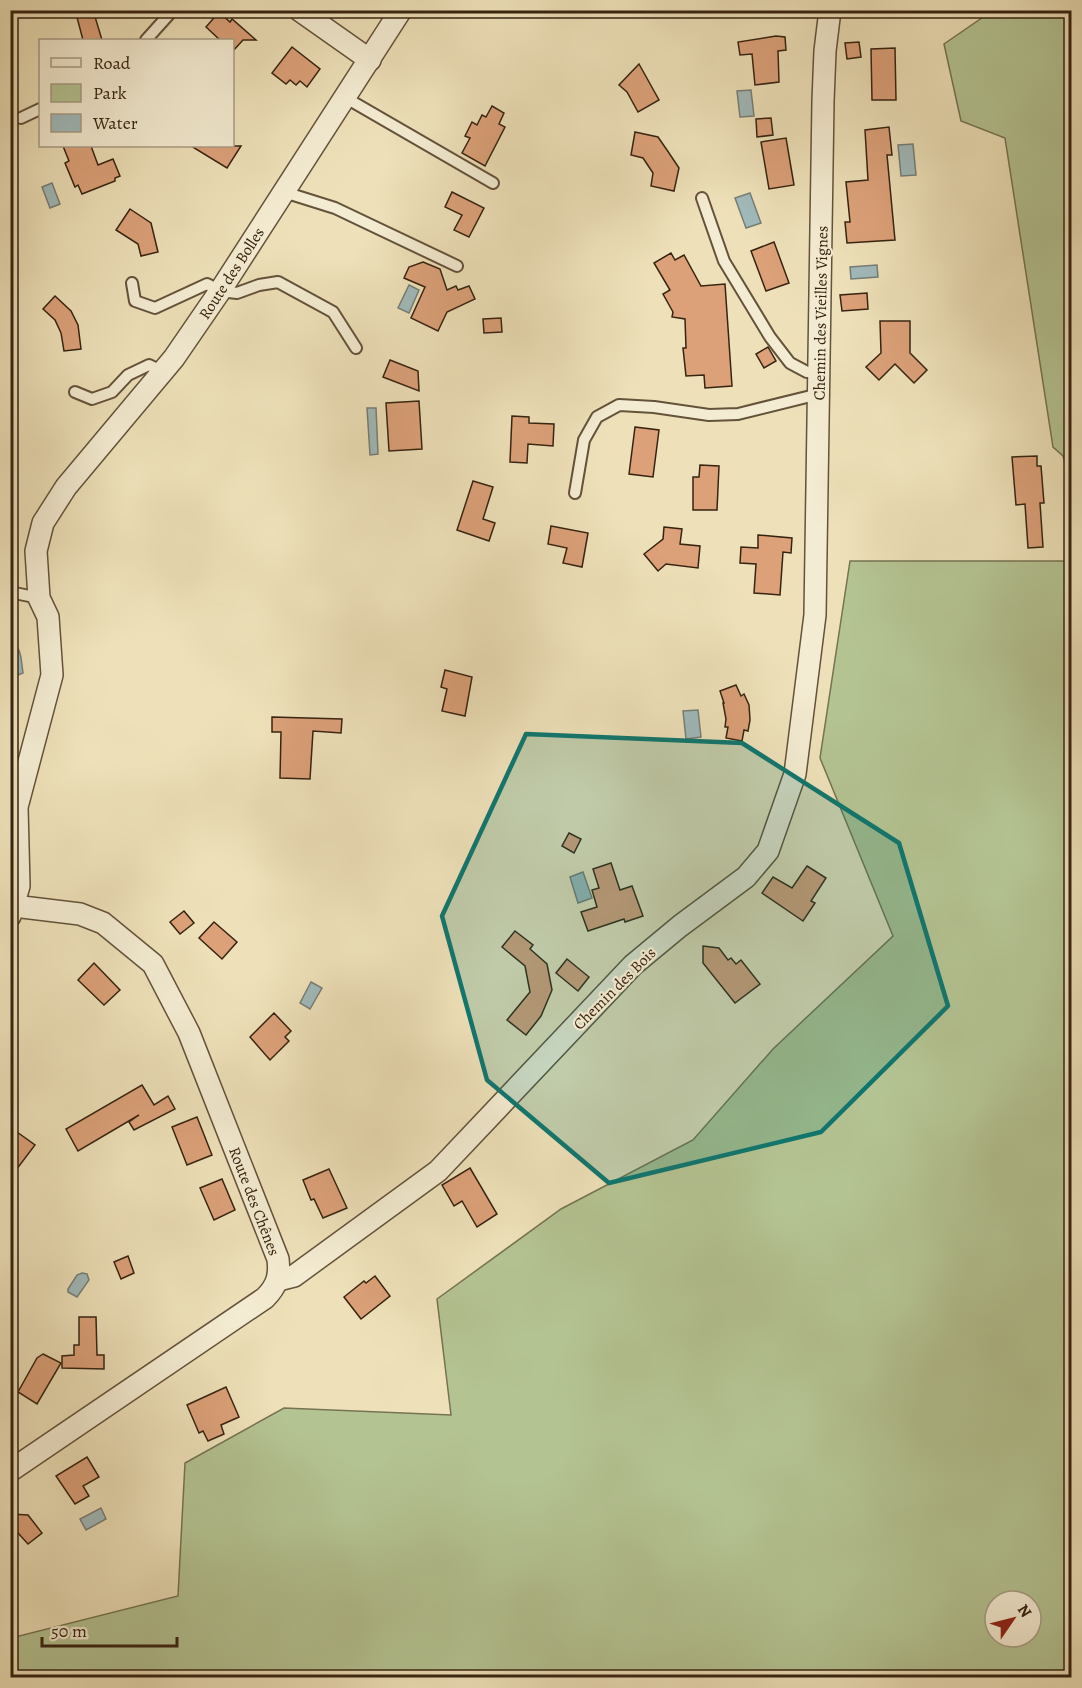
<svg xmlns="http://www.w3.org/2000/svg" width="1082" height="1688" viewBox="0 0 1082 1688" font-family="Alegreya,serif">
<style>
.green{fill:#b4c392;stroke:#757351;stroke-width:1.5;fill-rule:evenodd}
.water{fill:#a0babb;stroke:#767e77;stroke-width:1.5}
.building{fill:#dca179;stroke:#362310;stroke-width:1.5}
.lines{fill:none;stroke-linecap:round;stroke-linejoin:round}
.service-casing{stroke:#64523a;stroke-width:14}
.minor-casing{stroke:#64523a;stroke-width:24}
.service{stroke:#f4ecd2;stroke-width:10}
.minor{stroke:#f4ecd2;stroke-width:21}
.marked{fill:#0f766e;fill-opacity:0.2;stroke:#0f766e;stroke-width:4.5;stroke-linejoin:round}
.labels{text-anchor:middle;stroke-width:4.5;stroke-linejoin:round;paint-order:stroke}
.street-label{font-size:16px;fill:#362310;stroke:#f4ecd2}
</style>
<rect width="100%" height="100%" fill="#eee1b9"/>
<filter id="stains"><feTurbulence type="fractalNoise" baseFrequency=".00333" numOctaves="4"/><feColorMatrix values="0 0 0 0 .2 0 0 0 0 .09 0 0 0 0 .02 0 0 0 .5 -.17"/></filter>
<radialGradient id="worn" r=".72"><stop offset=".6" stop-color="#630" stop-opacity="0"/><stop offset="1" stop-color="#630" stop-opacity=".3"/></radialGradient>
<g class="green">
<polygon points="992,11 1071,11 1071,483 1063,456 1053,447 1005,138 961,121 944,44"/>
<path d="M850 561H1071V1677H11V1638L178 1596 185 1463 284 1408 451 1415 437 1299 561 1209 693 1140 773 1049 893 936 820 758ZM995 1601H1031V1637H995Z"/>
</g>
<g class="water">
<polygon points="751,90 754,116 740,117 737,91"/>
<polygon points="913,144 916,175 901,176 898,145"/>
<polygon points="52,183 60,204 50,208 42,187"/>
<polygon points="750,193 761,223 746,228 735,198"/>
<polygon points="877,265 878,277 851,279 850,267"/>
<polygon points="409,285 419,290 409,313 398,308"/>
<polygon points="367,408 376,408 378,454 370,455"/>
<path d="M10 640C22 647 21 660 23 673L18 675 11 669Z"/>
<polygon points="698,710 701,737 686,739 683,711"/>
<polygon points="583,872 592,898 578,903 570,877"/>
<polygon points="311,982 322,988 310,1009 300,1003"/>
<polygon points="82,1273 87,1274 89,1280 77,1297 68,1292 68,1289 77,1275"/>
<polygon points="101,1508 106,1519 86,1530 80,1519"/>
</g>
<g class="building">
<polygon points="75,10 93,10 102,40 83,40"/>
<polygon points="219,12 230,22 232,19 256,40 243,40 232,52 232,40 220,40 206,27"/>
<polygon points="776,36 785,37 786,50 778,51 779,82 755,85 752,54 740,55 738,42"/>
<polygon points="859,42 861,57 847,59 845,43"/>
<polygon points="292,47 320,69 307,87 300,81 296,85 290,80 286,84 272,73"/>
<polygon points="895,48 896,100 872,100 871,49"/>
<polygon points="639,64 659,100 638,112 627,92 619,85"/>
<polygon points="492,106 504,113 499,124 505,127 485,166 462,153 470,138 465,136 472,122 477,125 482,115 486,117"/>
<polygon points="771,118 773,135 757,137 756,119"/>
<polygon points="889,127 892,155 887,155 895,240 847,243 845,222 850,222 846,182 868,180 865,130"/>
<polygon points="635,132 658,137 667,150 679,168 674,191 651,186 653,173 643,158 631,155"/>
<polygon points="786,138 794,185 769,189 761,142"/>
<polygon points="63,146 91,146 98,165 113,159 120,176 115,178 115,181 82,194 78,185 75,187 65,163 69,161"/>
<polygon points="191,146 241,146 227,168"/>
<polygon points="452,192 484,208 469,237 454,230 462,215 445,207"/>
<polygon points="130,209 151,223 158,252 141,256 138,244 116,230"/>
<polygon points="774,242 789,283 766,291 751,251"/>
<polygon points="671,253 675,260 684,255 701,286 725,284 732,386 705,388 704,375 686,376 683,348 686,348 685,319 672,317 673,312 663,294 670,290 654,263"/>
<polygon points="423,262 440,269 447,290 456,286 458,290 469,286 475,299 447,312 438,331 411,318 425,287 404,278 409,267"/>
<polygon points="867,293 868,309 842,311 840,295"/>
<polygon points="55,296 71,311 78,325 81,349 64,351 61,333 55,320 43,309"/>
<polygon points="501,318 502,332 484,333 483,319"/>
<polygon points="880,321 910,321 910,353 927,370 914,383 895,364 879,380 866,367 881,353"/>
<polygon points="768,347 776,361 764,368 756,354"/>
<polygon points="390,360 418,371 419,391 383,377"/>
<polygon points="419,401 422,449 389,451 386,403"/>
<polygon points="512,416 529,417 529,423 554,424 553,446 528,444 527,463 510,462"/>
<polygon points="635,427 659,430 653,477 629,474"/>
<polygon points="1037,456 1037,466 1041,466 1044,503 1040,503 1043,547 1028,548 1025,504 1016,505 1012,457"/>
<polygon points="700,465 719,466 717,510 693,510 693,477 699,477"/>
<polygon points="473,481 493,487 483,519 495,523 489,541 457,530"/>
<polygon points="551,526 588,533 582,567 563,563 567,548 548,544"/>
<polygon points="664,527 682,529 680,544 700,546 698,568 666,564 658,571 644,554 663,539"/>
<polygon points="758,535 792,538 791,553 783,552 780,595 754,593 756,564 740,563 741,547 758,548"/>
<polygon points="445,670 472,677 465,716 442,711 447,689 441,687"/>
<polygon points="736,685 741,696 744,694 749,705 750,720 748,731 744,730 742,741 726,738 728,727 725,727 726,719 723,703 724,703 720,691"/>
<polygon points="272,717 342,719 341,733 313,731 310,779 280,778 281,732 272,732"/>
<polygon points="569,833 581,839 574,853 562,846"/>
<polygon points="611,863 620,890 632,886 643,916 625,922 624,919 588,931 581,912 597,907 592,890 599,888 593,869"/>
<polygon points="807,866 826,878 811,901 815,903 803,921 762,893 773,877 792,888"/>
<polygon points="184,911 194,923 180,934 170,922"/>
<polygon points="214,922 237,942 222,959 199,938"/>
<polygon points="515,931 533,945 530,949 547,964 552,990 541,1016 526,1035 507,1020 530,992 525,966 502,947"/>
<polygon points="703,946 719,948 728,960 731,958 736,964 741,960 760,984 735,1003 703,963"/>
<polygon points="567,959 589,977 578,991 556,973"/>
<polygon points="94,963 120,990 104,1005 78,980"/>
<polygon points="274,1013 291,1031 285,1037 289,1041 270,1060 250,1037"/>
<polygon points="142,1085 154,1105 168,1096 175,1109 134,1130 129,1122 139,1115 78,1151 66,1129"/>
<polygon points="197,1117 212,1155 187,1165 172,1127"/>
<polygon points="10,1127 35,1145 10,1178"/>
<polygon points="470,1168 497,1214 477,1227 462,1201 454,1206 442,1185"/>
<polygon points="329,1169 347,1208 323,1218 314,1199 311,1200 303,1180"/>
<polygon points="222,1179 235,1210 214,1220 200,1188"/>
<polygon points="128,1256 134,1273 121,1279 114,1262"/>
<polygon points="375,1276 390,1296 361,1319 344,1297 364,1281 366,1283"/>
<polygon points="79,1317 96,1317 97,1355 104,1355 104,1369 62,1368 62,1356 74,1355 74,1345 79,1345"/>
<polygon points="43,1354 61,1363 37,1404 18,1392 37,1358"/>
<polygon points="226,1387 239,1417 221,1425 224,1434 208,1441 203,1431 199,1433 187,1405"/>
<polygon points="87,1457 99,1477 83,1486 89,1496 75,1504 56,1476"/>
<polygon points="10,1514 28,1515 42,1533 28,1544 18,1533 10,1532"/>
</g>
<g class="lines">
<g class="service-casing">
<g id="service">
<polyline points="146,40 173,10"/>
<polyline points="346,98 493,183"/>
<polyline points="21,118 40,109"/>
<polyline points="284,192 335,208 457,266"/>
<polyline points="702,198 724,261 770,337 790,363 807,372 820,372"/>
<polyline points="132,283 135,301 155,308 207,284 220,291 237,293 259,285 278,282 333,312 356,348"/>
<polyline points="75,392 92,399 112,392 128,375 149,365 163,372"/>
<polyline points="575,493 584,440 597,417 619,405 654,407 709,415 738,414 819,394"/>
<polyline points="10,592 39,598"/>
</g>
</g>
<g class="minor-casing">
<g id="minor">
<polyline points="299,10 370,60"/>
<polyline points="10,916 19,886 17,807 52,675 48,617 39,598 36,551 43,523 66,487 174,358 220,291 401,10"/>
<polyline points="278,1280 294,1276 438,1171 633,965 680,926 746,877 768,851 795,774 815,615 823,101 825,51 830,10"/>
<path d="M10 1471 265 1298C277 1286 280 1276 278 1259L189 1033 153 964 103 923 80 914 14 906"/>
</g>
</g>
<use href="#service" class="service"/>
<use href="#minor" class="minor"/>
</g>
<path class="marked" d="M526 734 742 743 899 843 948 1006 821 1132 609 1183 487 1080 442 916Z"/>
<g class="labels">
<g class="street-label">
<text transform="translate(231 273) rotate(-57)" y="6">Route des Bolles</text>
<text transform="translate(820 313) rotate(-89)" y="6">Chemin des Vieilles Vignes</text>
<text transform="translate(614 988) rotate(-45)" y="6">Chemin des Bois</text>
<text transform="translate(255 1201) rotate(69)" y="6">Route des Chênes</text>
</g>
</g>
<rect width="1082" height="1688" fill="none" stroke="#eee1b9" stroke-width="36"/>
<rect x="12" y="12" width="1058" height="1664" fill="none" stroke="#362310" stroke-width="3"/>
<rect x="18" y="18" width="1046" height="1652" fill="none" stroke="#362310" stroke-width="1.5"/>
<rect x="39" y="39" width="195" height="108" fill="#f4ecd2" stroke="#a89c84" stroke-width="1.5"/>
<rect x="51" y="58" width="30" height="9" fill="#f4ecd2" stroke="#a89c84" stroke-width="1.5"/>
<text x="93" y="69" font-size="18" fill="#362310">Road</text>
<rect x="51" y="84" width="30" height="18" fill="#b4c392" stroke="#a89c84" stroke-width="1.5"/>
<text x="93" y="99" font-size="18" fill="#362310">Park</text>
<rect x="51" y="114" width="30" height="18" fill="#a0babb" stroke="#a89c84" stroke-width="1.5"/>
<text x="93" y="129" font-size="18" fill="#362310">Water</text>
<g transform="translate(1013 1619) rotate(55)"><circle r="28" fill="#f4ecd2" stroke="#a89c84" stroke-width="1.5"/>
<path d="M0-4.5L10 22L0 15L-10 22Z" fill="#8f2418"/>
<text y="-9" font-size="16" font-weight="bold" text-anchor="middle" fill="#362310">N</text>
</g>
<path d="M42 1637v9h135v-9" fill="none" stroke="#362310" stroke-width="3"/>
<text x="51" y="1637" font-size="18" fill="#362310" stroke="#f4ecd2" stroke-width="4.5" paint-order="stroke">50 m</text>
<rect width="100%" height="100%" filter="url(#stains)"/>
<rect width="100%" height="100%" fill="url(#worn)"/>
</svg>
